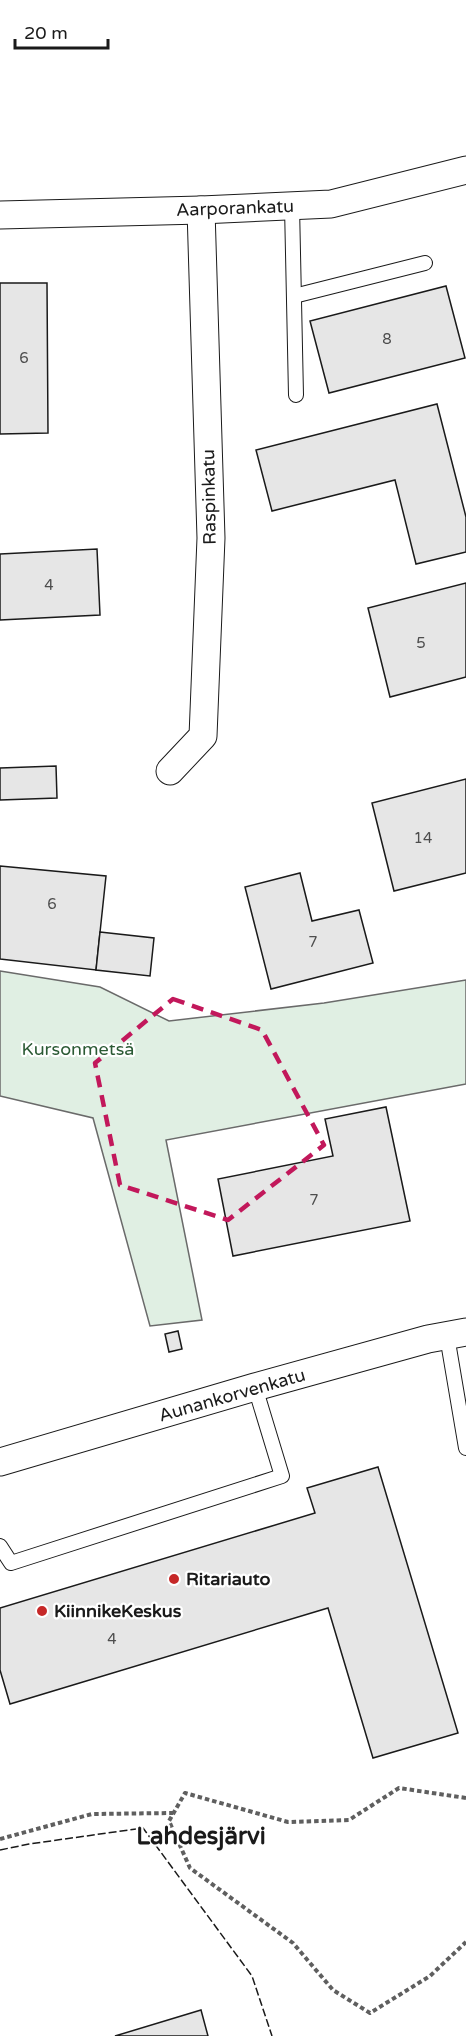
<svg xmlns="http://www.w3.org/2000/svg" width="466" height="2036" viewBox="0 0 466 2036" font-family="'Varela Round',sans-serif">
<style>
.green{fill:#e0efe3;stroke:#6a6a6a;stroke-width:1.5}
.building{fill:#e6e6e6;stroke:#1a1a1a;stroke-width:1.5}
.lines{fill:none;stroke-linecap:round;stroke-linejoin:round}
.lane-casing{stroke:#1a1a1a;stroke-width:16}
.street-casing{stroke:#1a1a1a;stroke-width:29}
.path{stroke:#5f5f5f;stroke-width:4;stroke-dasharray:4.5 3;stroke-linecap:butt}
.lane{stroke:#fff;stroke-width:14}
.street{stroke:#fff;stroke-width:27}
.fence{stroke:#1a1a1a;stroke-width:1.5;stroke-dasharray:8 3;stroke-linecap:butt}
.marked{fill:none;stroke:#c2185b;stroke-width:4.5;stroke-dasharray:12 8;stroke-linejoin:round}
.poi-dot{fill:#c62828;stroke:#fff;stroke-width:2}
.labels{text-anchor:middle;stroke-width:4.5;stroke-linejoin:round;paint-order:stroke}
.number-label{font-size:15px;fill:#4d4d4d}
.street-label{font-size:18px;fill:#1a1a1a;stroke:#fff}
.park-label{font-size:18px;fill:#2b5a34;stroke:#fff}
.poi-label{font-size:18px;font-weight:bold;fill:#1a1a1a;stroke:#fff;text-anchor:start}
.district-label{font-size:24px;font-weight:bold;fill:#1a1a1a;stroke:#fff}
</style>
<rect width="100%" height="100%" fill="#fff"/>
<polygon class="green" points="0,971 100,987 169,1021 324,1003 466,980 466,1084 166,1140 202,1320 150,1326 93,1118 0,1096"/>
<g class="building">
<polygon points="0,283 47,283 48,433 0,434"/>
<polygon points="446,286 465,358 329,393 310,321"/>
<polygon points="437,404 466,517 466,552 416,564 395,480 272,511 256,450"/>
<polygon points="97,549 100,615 0,620 0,554"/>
<polygon points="466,583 466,677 390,697 368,608"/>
<polygon points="56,766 57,798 0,800 0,768"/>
<polygon points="466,779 466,873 394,891 372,803"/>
<polygon points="0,866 106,876 96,970 0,959"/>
<polygon points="300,873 312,921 359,910 373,963 271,989 245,887"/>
<polygon points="100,932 154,938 150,976 96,970"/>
<polygon points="386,1107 410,1221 233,1256 218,1179 333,1156 325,1119"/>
<polygon points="178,1331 182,1349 169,1352 165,1334"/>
<polygon points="378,1467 458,1733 373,1758 328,1608 10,1704 0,1670 0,1608 315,1513 307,1488"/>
<polygon points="201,2010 208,2036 115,2036"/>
</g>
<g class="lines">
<g class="lane-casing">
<g id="lane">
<polyline points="292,206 296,395"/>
<polyline points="294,296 425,263"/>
<polyline points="447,1336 466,1448"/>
<polyline points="0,1546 11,1563 282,1476 255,1387"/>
</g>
</g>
<g class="street-casing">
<g id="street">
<polyline points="0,215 201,210 331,204 466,170"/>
<polyline points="170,771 203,736 211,538 201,210"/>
<polyline points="0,1462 255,1387 428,1339 466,1332"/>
</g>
</g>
<g class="path">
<polyline points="466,1798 399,1788 349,1820 288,1822 185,1793 169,1821 190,1868 293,1943 333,1990 370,2013 430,1976 466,1942"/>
<polyline points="0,1839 92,1814 173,1813"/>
</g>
<use href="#lane" class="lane"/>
<use href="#street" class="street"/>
<polyline class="fence" points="0,1850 29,1844 143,1828 252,1976 272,2036"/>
</g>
<path class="marked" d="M173 999 262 1030 324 1145 228 1220 120 1185 95 1063Z"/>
<g class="poi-dot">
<circle cx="174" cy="1579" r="6"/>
<circle cx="42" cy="1611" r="6"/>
</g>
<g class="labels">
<g class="number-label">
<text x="387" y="344">8</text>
<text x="24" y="363">6</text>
<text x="49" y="590">4</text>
<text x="421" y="648">5</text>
<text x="423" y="843">14</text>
<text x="52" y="909">6</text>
<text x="313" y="947">7</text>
<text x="314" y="1205">7</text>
<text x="112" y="1644">4</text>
</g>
<g class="street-label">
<text transform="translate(235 208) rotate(-2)" y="6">Aarporankatu</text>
<text transform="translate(209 497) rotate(-91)" y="6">Raspinkatu</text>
<text transform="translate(232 1395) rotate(-16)" y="6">Aunankorvenkatu</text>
</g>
<g class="park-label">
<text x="78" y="1055">Kursonmetsä</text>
</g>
<g class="poi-label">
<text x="186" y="1585">Ritariauto</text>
<text x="54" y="1617">KiinnikeKeskus</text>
</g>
<g class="district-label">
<text x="201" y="1844">Lahdesjärvi</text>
</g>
</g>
<path d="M15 39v9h93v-9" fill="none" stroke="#1a1a1a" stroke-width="3"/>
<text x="24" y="39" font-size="18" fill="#1a1a1a" stroke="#ffffff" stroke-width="4.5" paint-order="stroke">20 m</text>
</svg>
